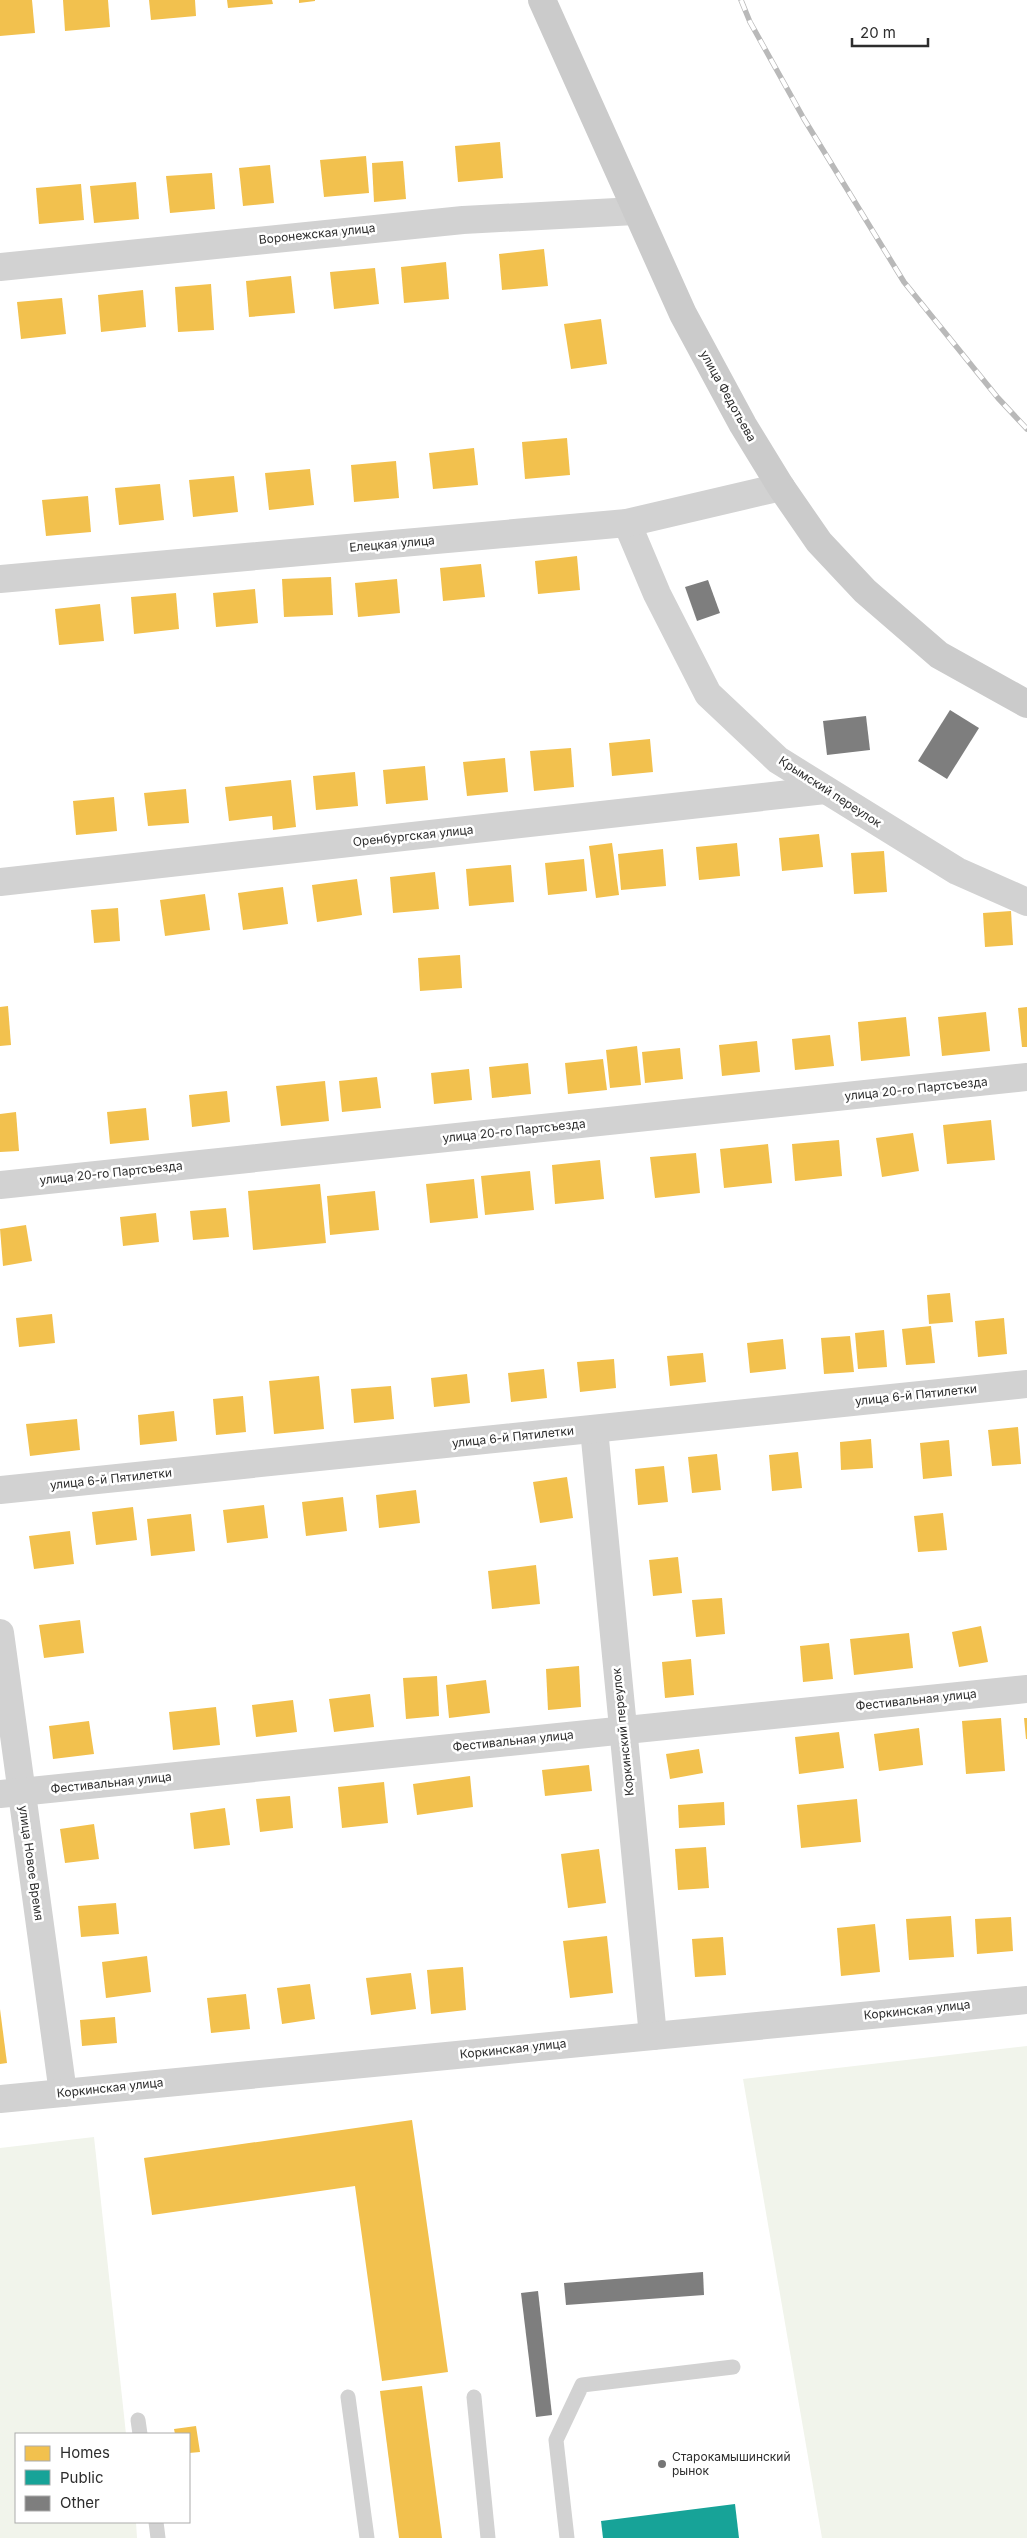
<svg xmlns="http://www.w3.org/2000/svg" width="1027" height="2538" viewBox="0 0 1027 2538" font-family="Inter,sans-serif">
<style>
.green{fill:#f1f4eb}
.homes{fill:#f2c14e}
.public{fill:#17a398}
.building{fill:#7e7e7e}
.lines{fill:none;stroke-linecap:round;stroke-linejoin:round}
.service{stroke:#d2d2d2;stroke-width:15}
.minor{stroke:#d2d2d2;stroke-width:28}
.secondary{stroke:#cbcbcb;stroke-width:28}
.rail-casing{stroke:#b9b9b9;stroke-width:5.5}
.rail{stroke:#fff;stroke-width:4;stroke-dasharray:11;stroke-linecap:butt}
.poi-dot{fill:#767676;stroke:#fff;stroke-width:2}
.labels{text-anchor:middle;stroke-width:5;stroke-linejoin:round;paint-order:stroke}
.street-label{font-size:12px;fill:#2d2d2d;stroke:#fff}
.poi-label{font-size:12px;fill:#2d2d2d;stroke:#fff;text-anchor:start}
</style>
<rect width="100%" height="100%" fill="#fff"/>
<g class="green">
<polygon points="1027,2046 1027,2538 822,2538 743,2079"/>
<polygon points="94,2137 126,2434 16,2434 16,2522 136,2522 137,2538 0,2538 0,2148"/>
</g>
<g class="homes">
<polygon points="0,0 32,0 35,33 0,36"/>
<polygon points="63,0 108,0 110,27 65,31"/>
<polygon points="149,0 195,0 196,16 151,20"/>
<polygon points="227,0 272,0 273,4 228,8"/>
<polygon points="299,0 315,0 315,1 299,3"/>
<polygon points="500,142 503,178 458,182 455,146"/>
<polygon points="366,156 369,193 324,197 320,160"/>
<polygon points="403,161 406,199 374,202 372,163"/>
<polygon points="270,165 274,203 243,206 239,168"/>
<polygon points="212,173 215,209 170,213 166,176"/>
<polygon points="136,182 139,219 94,223 90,186"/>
<polygon points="81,184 84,220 39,224 36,188"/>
<polygon points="544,249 548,286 502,290 499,254"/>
<polygon points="446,262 449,299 404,303 401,267"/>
<polygon points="375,268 379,304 334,309 330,272"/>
<polygon points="291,276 295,313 249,317 246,281"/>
<polygon points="211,284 214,330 178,332 175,287"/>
<polygon points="143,290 146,327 101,332 98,295"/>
<polygon points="62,298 66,334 21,339 17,302"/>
<polygon points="601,319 607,364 571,369 564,324"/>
<polygon points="567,438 570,475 525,479 522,442"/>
<polygon points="474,448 478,485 433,489 429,453"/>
<polygon points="396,461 399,498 354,502 351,465"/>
<polygon points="310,469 314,505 269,510 265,473"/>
<polygon points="234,476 238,512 193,517 189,480"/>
<polygon points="160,484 164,520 119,525 115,488"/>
<polygon points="88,496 91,532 46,536 42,500"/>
<polygon points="577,556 580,590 538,594 535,561"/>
<polygon points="481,564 485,597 443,601 440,568"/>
<polygon points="331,577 333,615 284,617 282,579"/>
<polygon points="397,579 400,613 358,617 355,583"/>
<polygon points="255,589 258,623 216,627 213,593"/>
<polygon points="176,593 179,629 134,634 131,597"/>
<polygon points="100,604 104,641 59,645 55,609"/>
<polygon points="650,739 653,772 612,776 609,743"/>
<polygon points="571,748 574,787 534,791 530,751"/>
<polygon points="505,758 508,792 467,796 463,762"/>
<polygon points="425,766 428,800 386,804 383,770"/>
<polygon points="355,772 358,806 316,810 313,776"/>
<polygon points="291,780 296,827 273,830 272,816 229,821 225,787"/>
<polygon points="186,789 189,823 148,826 144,793"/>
<polygon points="114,797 117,831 76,835 73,801"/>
<polygon points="819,834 823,867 782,871 779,838"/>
<polygon points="612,843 619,895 596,898 589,846"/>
<polygon points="737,843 740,876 699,880 696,847"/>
<polygon points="663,849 666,886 621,890 618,854"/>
<polygon points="884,851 887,892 854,894 851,853"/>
<polygon points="584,859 587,891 548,895 545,863"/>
<polygon points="511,865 514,902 469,906 466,869"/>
<polygon points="435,872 439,909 393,913 390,877"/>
<polygon points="357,879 362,915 317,922 312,885"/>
<polygon points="283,887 288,924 243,930 238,893"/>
<polygon points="205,894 210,930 165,936 160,900"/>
<polygon points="118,908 120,941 94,943 91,910"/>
<polygon points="1011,911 1013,945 985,947 983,913"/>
<polygon points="460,955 462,988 420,991 418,958"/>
<polygon points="8,1006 11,1045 0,1046 0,1007"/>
<polygon points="1027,1007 1027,1047 1022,1047 1018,1008"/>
<polygon points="986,1012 990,1051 942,1056 938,1017"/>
<polygon points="906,1017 910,1056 861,1061 858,1022"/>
<polygon points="830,1035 834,1066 795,1070 792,1039"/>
<polygon points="757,1041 760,1072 722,1076 719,1045"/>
<polygon points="637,1046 641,1085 610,1088 606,1050"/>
<polygon points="680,1048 683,1079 645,1083 642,1052"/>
<polygon points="603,1059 607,1090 568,1094 565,1063"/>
<polygon points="528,1063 531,1094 492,1098 489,1067"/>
<polygon points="469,1069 472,1100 434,1104 431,1073"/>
<polygon points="377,1077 381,1108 342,1112 339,1081"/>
<polygon points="325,1081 329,1121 281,1126 276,1086"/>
<polygon points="227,1091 230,1122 192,1127 189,1095"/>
<polygon points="146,1108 149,1140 110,1144 107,1112"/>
<polygon points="16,1112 19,1151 0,1152 0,1114"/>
<polygon points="991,1120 995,1160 947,1164 943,1125"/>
<polygon points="913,1133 919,1171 882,1177 876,1138"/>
<polygon points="839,1140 842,1176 795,1181 792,1144"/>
<polygon points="768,1144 772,1183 724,1188 720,1149"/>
<polygon points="696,1153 700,1193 655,1198 650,1157"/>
<polygon points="600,1160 604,1199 555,1204 552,1165"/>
<polygon points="530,1171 534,1210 485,1215 481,1176"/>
<polygon points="474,1179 478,1218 430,1223 426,1184"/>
<polygon points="320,1184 326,1243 253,1250 248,1191"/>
<polygon points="375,1191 379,1230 330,1235 327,1196"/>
<polygon points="226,1208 229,1237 193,1240 190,1211"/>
<polygon points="156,1213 159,1242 123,1246 120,1217"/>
<polygon points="26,1225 32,1261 3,1266 0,1229"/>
<polygon points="950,1293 953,1322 929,1324 927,1295"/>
<polygon points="52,1314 55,1343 19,1347 16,1318"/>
<polygon points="1004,1318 1007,1354 978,1357 975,1321"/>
<polygon points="931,1326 935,1363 906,1365 902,1329"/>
<polygon points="884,1330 887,1367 858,1369 855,1333"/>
<polygon points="850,1336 854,1372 824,1374 821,1338"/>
<polygon points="783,1339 786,1369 750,1373 747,1343"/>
<polygon points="703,1353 706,1382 670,1386 667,1356"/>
<polygon points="614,1359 616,1388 580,1392 577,1362"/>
<polygon points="544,1369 547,1398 511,1402 508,1373"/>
<polygon points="467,1374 470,1403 434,1407 431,1378"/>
<polygon points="319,1376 324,1429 274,1434 269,1381"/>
<polygon points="391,1386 394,1419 354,1423 351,1389"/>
<polygon points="243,1396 246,1432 216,1435 213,1399"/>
<polygon points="174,1411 177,1441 140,1445 138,1415"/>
<polygon points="77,1419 80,1450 30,1456 26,1424"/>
<polygon points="1018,1427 1021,1464 992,1466 988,1430"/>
<polygon points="871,1439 873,1468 841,1470 840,1442"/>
<polygon points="949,1440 952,1476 923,1479 920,1443"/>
<polygon points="798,1452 802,1488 772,1491 769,1455"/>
<polygon points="717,1454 721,1490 692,1493 688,1457"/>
<polygon points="664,1466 668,1502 638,1505 635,1469"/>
<polygon points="567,1477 573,1518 540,1523 533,1482"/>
<polygon points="416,1490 420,1523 379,1528 376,1495"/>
<polygon points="343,1497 347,1531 306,1536 302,1502"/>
<polygon points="264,1505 268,1538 227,1543 223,1510"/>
<polygon points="133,1507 137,1540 96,1545 92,1512"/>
<polygon points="943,1513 947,1550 918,1552 914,1516"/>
<polygon points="191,1514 195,1551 151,1556 147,1519"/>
<polygon points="70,1531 74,1564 34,1569 29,1536"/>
<polygon points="678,1557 682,1593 653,1596 649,1560"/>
<polygon points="536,1565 540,1604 492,1609 488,1571"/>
<polygon points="722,1598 725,1634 696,1637 692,1600"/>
<polygon points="80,1620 84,1653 44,1658 39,1625"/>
<polygon points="981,1626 988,1662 959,1667 952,1632"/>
<polygon points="909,1633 913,1668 854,1675 850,1639"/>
<polygon points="829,1643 833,1679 803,1682 800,1646"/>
<polygon points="691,1659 694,1695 665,1698 662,1662"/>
<polygon points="579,1666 581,1707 548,1710 546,1669"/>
<polygon points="437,1676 439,1716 406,1719 403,1678"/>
<polygon points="486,1680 490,1713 449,1718 446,1685"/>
<polygon points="370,1694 374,1727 334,1732 329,1699"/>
<polygon points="293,1700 297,1732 256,1737 252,1705"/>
<polygon points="216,1707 220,1745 173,1750 169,1712"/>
<polygon points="1001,1718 1005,1771 966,1774 962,1721"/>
<polygon points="1024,1718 1027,1718 1027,1739 1026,1739"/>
<polygon points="89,1721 94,1754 53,1759 49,1726"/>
<polygon points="919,1728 923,1765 879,1771 874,1734"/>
<polygon points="839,1732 844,1768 799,1774 795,1737"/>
<polygon points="699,1749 703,1773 670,1779 666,1754"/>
<polygon points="589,1765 592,1791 545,1796 542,1770"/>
<polygon points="470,1776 473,1807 417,1815 413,1784"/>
<polygon points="384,1782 388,1823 342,1828 338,1787"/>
<polygon points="290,1796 293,1828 260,1832 256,1799"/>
<polygon points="857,1799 861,1842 801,1848 797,1805"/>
<polygon points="724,1802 725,1825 679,1828 678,1805"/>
<polygon points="225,1808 230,1845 194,1849 190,1813"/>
<polygon points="94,1824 99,1859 65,1863 60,1829"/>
<polygon points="706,1847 709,1888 678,1890 675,1849"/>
<polygon points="599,1849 606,1903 568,1908 561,1854"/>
<polygon points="116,1903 119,1934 81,1937 78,1906"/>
<polygon points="951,1916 954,1957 909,1960 906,1919"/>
<polygon points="1011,1917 1013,1951 977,1954 975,1919"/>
<polygon points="875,1924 880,1972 841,1976 837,1928"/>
<polygon points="607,1936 613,1993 570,1998 563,1941"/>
<polygon points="723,1937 726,1975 695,1977 692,1939"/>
<polygon points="147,1956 151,1992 106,1998 102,1962"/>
<polygon points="463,1967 466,2010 431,2014 427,1970"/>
<polygon points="411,1973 416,2009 371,2015 366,1978"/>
<polygon points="310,1984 315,2019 282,2024 277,1988"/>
<polygon points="246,1994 250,2029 211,2033 207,1998"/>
<polygon points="0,2009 7,2063 0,2064"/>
<polygon points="115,2017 117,2043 82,2046 80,2020"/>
<polygon points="412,2120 448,2372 382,2381 355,2186 152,2215 144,2158"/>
<polygon points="422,2386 442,2538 399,2538 380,2391"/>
<polygon points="196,2426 200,2452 189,2453 189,2434 175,2434 174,2429"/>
</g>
<polygon class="public" points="735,2504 739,2538 603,2538 601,2521"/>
<g class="building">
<polygon points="708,580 720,613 697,621 685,587"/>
<polygon points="950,710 979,728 947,779 918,761"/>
<polygon points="866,716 870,750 827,755 823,721"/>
<polygon points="703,2272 704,2295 566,2305 564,2283"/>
<polygon points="538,2291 552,2415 536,2417 521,2293"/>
</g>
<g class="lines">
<g class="service">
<polyline points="348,2397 367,2538"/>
<polyline points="474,2397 488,2538"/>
<polyline points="138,2420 140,2434"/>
<polyline points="156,2522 158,2538"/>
<polyline points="567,2538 556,2440 582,2385 733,2367"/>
</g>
<g class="minor">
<polyline points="0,267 463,220 635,211"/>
<polyline points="627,523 657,594 708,694 778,760 957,871 1027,902"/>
<polyline points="0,579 627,523 781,487"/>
<polyline points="0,882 825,790"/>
<polyline points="0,1185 1027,1077"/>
<polyline points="594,1429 653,2036"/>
<polyline points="0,1490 1027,1384"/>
<polyline points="0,1633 63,2093"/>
<polyline points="0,1794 1027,1689"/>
<polyline points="0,2099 1027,2000"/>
</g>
<polyline class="secondary" points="542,0 683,314 743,425 781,487 819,542 865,591 939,655 1027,704"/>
<g class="rail-casing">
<polyline id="rail" points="741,0 750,22 804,119 904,282 998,398 1027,429"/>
</g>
<use href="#rail" class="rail"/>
</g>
<circle class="poi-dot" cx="662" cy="2464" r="5"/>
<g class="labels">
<g class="street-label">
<text transform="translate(317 234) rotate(-6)" y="4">Воронежская улица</text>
<text transform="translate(728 396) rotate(61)" y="4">улица Федотьева</text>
<text transform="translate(392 544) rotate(-5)" y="4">Елецкая улица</text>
<text transform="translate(830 792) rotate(33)" y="4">Крымский переулок</text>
<text transform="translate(413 836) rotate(-6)" y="4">Оренбургская улица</text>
<text transform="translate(916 1089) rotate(-6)" y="4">улица 20-го Партсъезда</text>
<text transform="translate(514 1131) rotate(-6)" y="4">улица 20-го Партсъезда</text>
<text transform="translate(111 1173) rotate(-6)" y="4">улица 20-го Партсъезда</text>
<text transform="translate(916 1395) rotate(-6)" y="4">улица 6-й Пятилетки</text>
<text transform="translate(513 1437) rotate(-6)" y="4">улица 6-й Пятилетки</text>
<text transform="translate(111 1479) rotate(-6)" y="4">улица 6-й Пятилетки</text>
<text transform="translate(916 1700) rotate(-6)" y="4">Фестивальная улица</text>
<text transform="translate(623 1732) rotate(-96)" y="4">Коркинский переулок</text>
<text transform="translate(513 1741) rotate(-6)" y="4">Фестивальная улица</text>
<text transform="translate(111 1783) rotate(-6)" y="4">Фестивальная улица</text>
<text transform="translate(31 1863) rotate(82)" y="4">улица Новое Время</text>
<text transform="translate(917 2010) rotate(-6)" y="4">Коркинская улица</text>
<text transform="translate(513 2049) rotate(-6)" y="4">Коркинская улица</text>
<text transform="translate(110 2088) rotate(-6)" y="4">Коркинская улица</text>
</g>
<g class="poi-label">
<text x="672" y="2461">Старокамышинский<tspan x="672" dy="14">рынок</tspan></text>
</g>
</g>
<rect x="15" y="2433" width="175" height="90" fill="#ffffff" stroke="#ababab"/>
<rect x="25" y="2446" width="25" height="15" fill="#f2c14e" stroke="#ababab"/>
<text x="60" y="2458" font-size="15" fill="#2d2d2d">Homes</text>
<rect x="25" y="2470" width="25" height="15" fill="#17a398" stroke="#ababab"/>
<text x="60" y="2483" font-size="15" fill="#2d2d2d">Public</text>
<rect x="25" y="2496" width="25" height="15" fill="#7e7e7e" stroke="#ababab"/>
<text x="60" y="2508" font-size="15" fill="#2d2d2d">Other</text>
<path d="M852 38v8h76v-8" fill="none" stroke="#2d2d2d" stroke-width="2.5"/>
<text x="860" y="38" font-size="15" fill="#2d2d2d" stroke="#ffffff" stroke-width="4" paint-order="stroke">20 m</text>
</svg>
